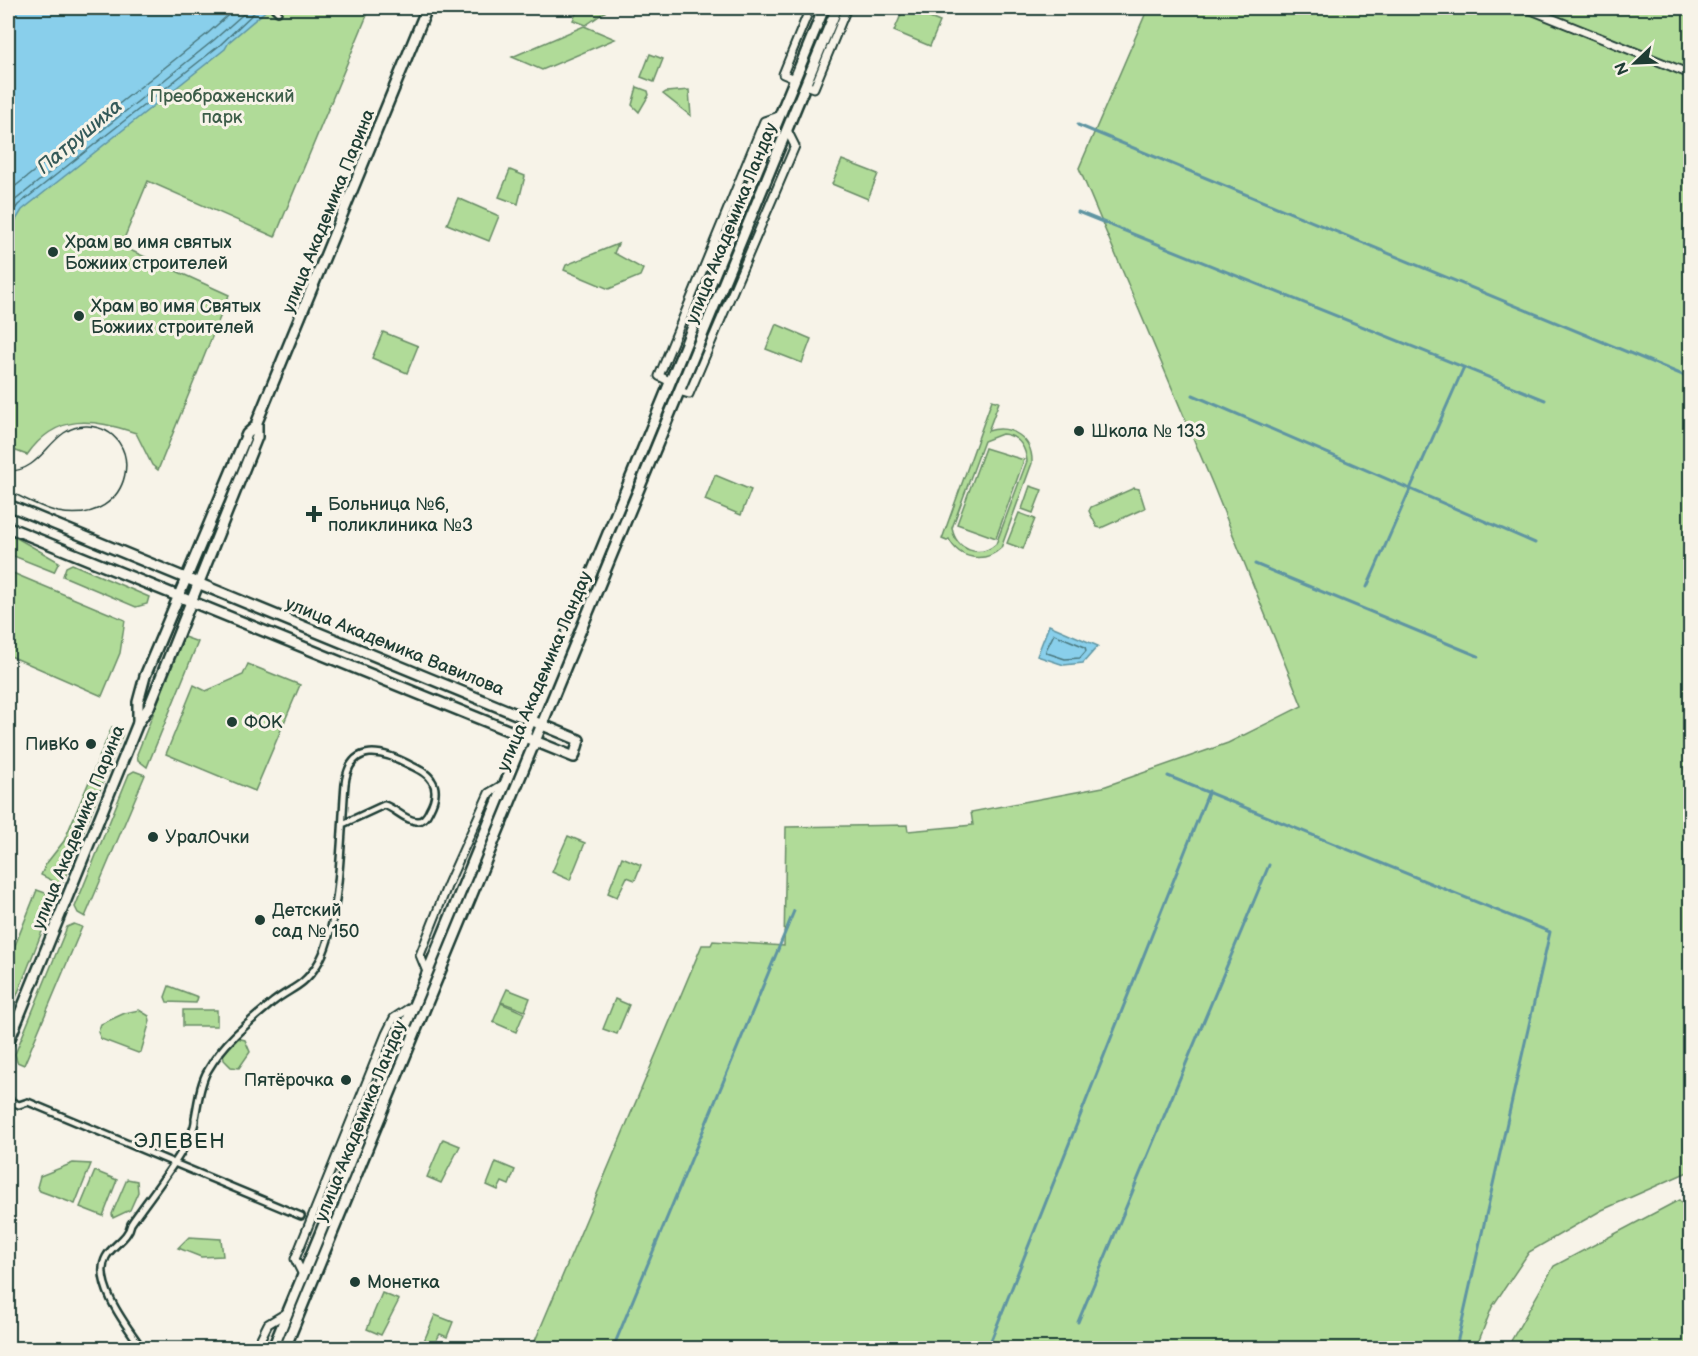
<svg xmlns="http://www.w3.org/2000/svg" width="1698" height="1356" viewBox="0 0 1698 1356" font-family="'Balsamiq Sans',sans-serif">
<style>
.green{fill:#b0db98;stroke:#688c66;stroke-width:1.5;fill-rule:evenodd}
.water{fill:#89cfeb;stroke:#5f95a2;stroke-width:1.5}
.lines{fill:none;stroke-linecap:round;stroke-linejoin:round}
.shore{stroke:#49777d;stroke-width:1.5}
.stream{stroke:#5f95a2;stroke-width:3}
.pedestrian-casing{stroke:#1f3d34;stroke-width:10}
.minor-casing{stroke:#1f3d34;stroke-width:11}
.tertiary-casing{stroke:#1f3d34;stroke-width:14}
.pedestrian{stroke:#f7f3e8;stroke-width:5}
.minor{stroke:#f7f3e8;stroke-width:7}
.tertiary{stroke:#f7f3e8;stroke-width:9}
.tram{stroke:#1f3d34;stroke-width:1.5}
.poi-dot{fill:#1f3d34;stroke:#f7f3e8;stroke-width:2}
.labels{text-anchor:middle;stroke-width:6;stroke-linejoin:round;paint-order:stroke}
.park-label{font-size:18px;fill:#3c5d48;stroke:#f7f3e8}
.street-label{font-size:18px;fill:#1f3d34;stroke:#f7f3e8}
.poi-label{font-size:18px;fill:#1f3d34;stroke:#f7f3e8;text-anchor:start}
.water-label{font-size:20px;font-style:italic;fill:#345a59;stroke:#f7f3e8}
.quarter-label{font-size:21px;letter-spacing:1.5px;fill:#1f3d34;stroke:#f7f3e8}
</style>
<rect width="100%" height="100%" fill="#f7f3e8"/>
<filter id="ink" filterUnits="userSpaceOnUse"><feTurbulence type="fractalNoise" baseFrequency=".0167" numOctaves="2"/><feDisplacementMap in="SourceGraphic" scale="12" xChannelSelector="R" yChannelSelector="G"/><feConvolveMatrix kernelMatrix="1 2 1 2 8 2 1 2 1" color-interpolation-filters="sRGB"/></filter>
<g filter="url(#ink)">
<g class="green">
<path d="M8 8H370L275 237 148 181 121 246 229 295 158 470 152 465 136 433C93 419 57 412 27 455L8 448Z"/>
<polygon points="579,8 595,8 605,12 586,25 573,20"/>
<polygon points="904,8 940,22 930,46 894,31"/>
<polygon points="1148,8 1690,8 1690,1171 1602,1210 1529,1252 1492,1307 1476,1348 532,1348 702,945 711,945 713,941 784,946 786,827 907,825 908,831 973,825 971,812 1103,787 1228,743 1302,706 1213,485 1079,168"/>
<polygon points="584,26 615,39 542,70 512,57"/>
<polygon points="650,54 663,59 654,82 641,77"/>
<polygon points="637,87 648,91 649,95 639,112 632,105"/>
<polygon points="689,90 691,116 663,94 666,92"/>
<polygon points="842,160 878,174 868,199 832,184"/>
<polygon points="510,170 525,176 518,204 499,197"/>
<polygon points="458,198 499,216 489,241 447,224"/>
<polygon points="618,244 614,253 643,269 640,276 609,289 564,270 566,265"/>
<polygon points="776,324 811,339 802,363 766,349"/>
<polygon points="383,332 418,346 407,373 372,358"/>
<path d="M992 400 999 402 988 431C1011 424 1033 438 1032 463L1001 548C984 564 959 559 949 539L947 541 942 539ZM1002 434C1017 435 1025 445 1027 461L996 544C979 559 956 550 952 528L984 441Z"/>
<polygon points="985,448 1024,460 996,538 957,524"/>
<polygon points="715,475 751,490 741,515 705,500"/>
<polygon points="1030,486 1042,490 1033,513 1022,509"/>
<polygon points="1134,488 1139,489 1145,508 1101,528 1097,527 1089,511 1091,507"/>
<polygon points="1019,513 1035,519 1023,549 1007,543"/>
<polygon points="8,533 59,562 54,572 11,555 8,551"/>
<polygon points="72,564 149,597 147,604 136,607 63,576 66,567"/>
<polygon points="8,571 125,620 120,653 102,696 8,655"/>
<polygon points="184,637 198,642 147,767 138,760 137,754"/>
<polygon points="248,664 300,685 255,791 166,754 194,685 206,691 243,675"/>
<polygon points="112,727 120,730 122,735 63,882 57,883 41,875 46,864 64,841"/>
<polygon points="134,771 145,775 85,917 78,913 75,907 129,774"/>
<polygon points="568,836 585,843 570,880 552,872"/>
<polygon points="622,857 641,865 635,880 627,877 617,897 608,893"/>
<polygon points="37,890 51,895 54,901 8,1018 8,963"/>
<polygon points="74,924 82,927 24,1065 17,1062 15,1054 67,927"/>
<polygon points="169,986 198,997 196,1003 167,1002 165,997"/>
<polygon points="507,989 530,998 525,1011 501,1002"/>
<polygon points="615,999 629,1005 617,1034 603,1029"/>
<polygon points="501,1003 524,1013 516,1032 493,1022"/>
<polygon points="139,1010 149,1016 150,1021 141,1052 138,1053 101,1039 98,1032 101,1024 125,1013"/>
<rect x="183" y="1010" width="34" height="16"/>
<polygon points="237,1038 245,1040 250,1052 239,1068 231,1067 224,1060 223,1052"/>
<polygon points="443,1139 460,1146 441,1183 427,1177"/>
<polygon points="496,1162 515,1170 509,1185 502,1182 498,1190 487,1185"/>
<polygon points="73,1163 91,1164 75,1204 40,1191 37,1187 40,1176"/>
<polygon points="95,1171 117,1180 103,1216 80,1207"/>
<polygon points="127,1179 137,1181 138,1192 130,1210 113,1218 112,1214"/>
<polygon points="1679,1200 1690,1213 1690,1348 1507,1348 1554,1266"/>
<polygon points="189,1237 221,1239 223,1256 201,1257 178,1248"/>
<polygon points="382,1293 399,1300 381,1335 367,1329"/>
<polygon points="435,1315 453,1322 447,1337 440,1334 432,1348 421,1348"/>
</g>
<g class="water">
<polygon points="11,8 269,8 229,42 225,49 22,210 8,233 8,12"/>
<polygon points="1049,625 1098,646 1083,663 1064,665 1037,656"/>
</g>
<g class="lines">
<g class="shore">
<polyline points="8,192 207,34 236,8"/>
<polyline points="8,206 214,40 250,8"/>
<polyline points="8,219 18,205 220,45 259,8"/>
<polygon points="1054,634 1085,647 1086,651 1080,658 1065,659 1047,653 1046,650"/>
</g>
<g class="stream">
<polyline points="1078,125 1690,378"/>
<polyline points="1078,212 1545,400"/>
<polyline points="1193,395 1535,543"/>
<polyline points="1255,564 1478,656"/>
<polyline points="1367,587 1463,369"/>
<polyline points="1168,776 1550,932 1456,1348"/>
<polyline points="1078,1322 1269,865"/>
<polyline points="613,1348 794,911"/>
<polyline points="988,1348 1209,791"/>
</g>
<g class="pedestrian-casing">
<g id="pedestrian">
<polyline points="274,8 278,12"/>
<polyline points="8,1100 19,1105 28,1102 301,1216"/>
<path d="M142 1348C128 1328 92 1283 106 1257 113 1244 128 1239 131 1224 144 1204 198 1138 195 1118 198 1103 200 1083 208 1070 224 1042 248 1023 273 1002 292 987 302 988 317 965 341 930 341 828 345 784 350 741 384 751 410 765 418 769 428 773 432 781 438 790 434 802 429 811 427 816 422 822 416 821 404 820 395 808 384 805L345 823"/>
</g>
</g>
<g class="minor-casing">
<g id="minor">
<polyline points="1526,8 1690,74"/>
<polyline points="795,79 783,74 810,8"/>
<polyline points="806,85 814,88 847,8"/>
<polyline points="669,381 659,376 764,121 779,116"/>
<polyline points="679,391 689,394 795,146 787,130"/>
<polyline points="427,972 420,955 448,884 489,793 504,784"/>
<polyline points="303,1275 295,1259 386,1034 394,1018 414,1005"/>
<polyline points="256,1348 268,1324 288,1312"/>
</g>
</g>
<g class="tertiary-casing">
<g id="tertiary">
<polyline points="8,505 579,740 574,757 8,527"/>
<polyline points="138,723 138,702 145,676 247,434 256,426"/>
<polyline points="8,1043 138,723 149,707 257,437 257,422 427,8"/>
<polyline points="273,1348 824,8"/>
<polyline points="285,1348 837,8"/>
</g>
</g>
<use href="#pedestrian" class="pedestrian"/>
<use href="#minor" class="minor"/>
<use href="#tertiary" class="tertiary"/>
<path class="tram" d="M8 471C45 472 50 425 87 426 148 429 136 527 58 512 41 508 24 498 8 491"/>
</g>
</g>
<g class="poi-dot">
<circle cx="53" cy="252" r="6"/>
<circle cx="79" cy="316" r="6"/>
<circle cx="1079" cy="431" r="6"/>
<path d="M311 505h6v6h6v6h-6v6h-6v-6h-6v-6h6z"/>
<circle cx="232" cy="722" r="6"/>
<circle cx="91" cy="744" r="6"/>
<circle cx="153" cy="837" r="6"/>
<circle cx="260" cy="920" r="6"/>
<circle cx="346" cy="1080" r="6"/>
<circle cx="355" cy="1282" r="6"/>
</g>
<g class="labels">
<g class="park-label">
<text x="222" y="102">Преображенский<tspan x="222" dy="21">парк</tspan></text>
</g>
<g class="street-label">
<text transform="translate(328 211) rotate(-68)" y="6">улица Академика Парина</text>
<text transform="translate(731 223) rotate(-68)" y="6">улица Академика Ландау</text>
<text transform="translate(395 646) rotate(22)" y="6">улица Академика Вавилова</text>
<text transform="translate(544 671) rotate(-67)" y="6">улица Академика Ландау</text>
<text transform="translate(78 827) rotate(-68)" y="6">улица Академика Парина</text>
<text transform="translate(360 1121) rotate(-68)" y="6">улица Академика Ландау</text>
</g>
<g class="poi-label">
<text x="65" y="248">Храм во имя святых<tspan x="65" dy="21">Божиих строителей</tspan></text>
<text x="91" y="312">Храм во имя Святых<tspan x="91" dy="21">Божиих строителей</tspan></text>
<text x="1091" y="437">Школа № 133</text>
<text x="328" y="510">Больница №6,<tspan x="328" dy="21">поликлиника №3</tspan></text>
<text x="244" y="728">ФОК</text>
<text x="79" y="750" text-anchor="end">ПивКо</text>
<text x="165" y="843">УралОчки</text>
<text x="272" y="916">Детский<tspan x="272" dy="21">сад № 150</tspan></text>
<text x="334" y="1086" text-anchor="end">Пятёрочка</text>
<text x="367" y="1288">Монетка</text>
</g>
<g class="water-label">
<text transform="translate(79 136) rotate(-40)" y="7">Патрушиха</text>
</g>
<g class="quarter-label">
<text x="180" y="1148">ЭЛЕВЕН</text>
</g>
</g>
<rect width="1698" height="1356" fill="none" stroke="#f7f3e8" stroke-width="30"/>
<rect x="15" y="15" width="1668" height="1326" fill="none" stroke="#1f3d34" stroke-width="2" filter="url(#ink)"/>
<g transform="translate(1635 63) rotate(247)" stroke="#f7f3e8" stroke-width="4.5" paint-order="stroke">
<path d="M0-4.5L10 22L0 15L-10 22Z" fill="#1f3d34"/>
<text y="-9" font-size="16" font-weight="bold" text-anchor="middle" fill="#1f3d34">N</text>
</g>
</svg>
